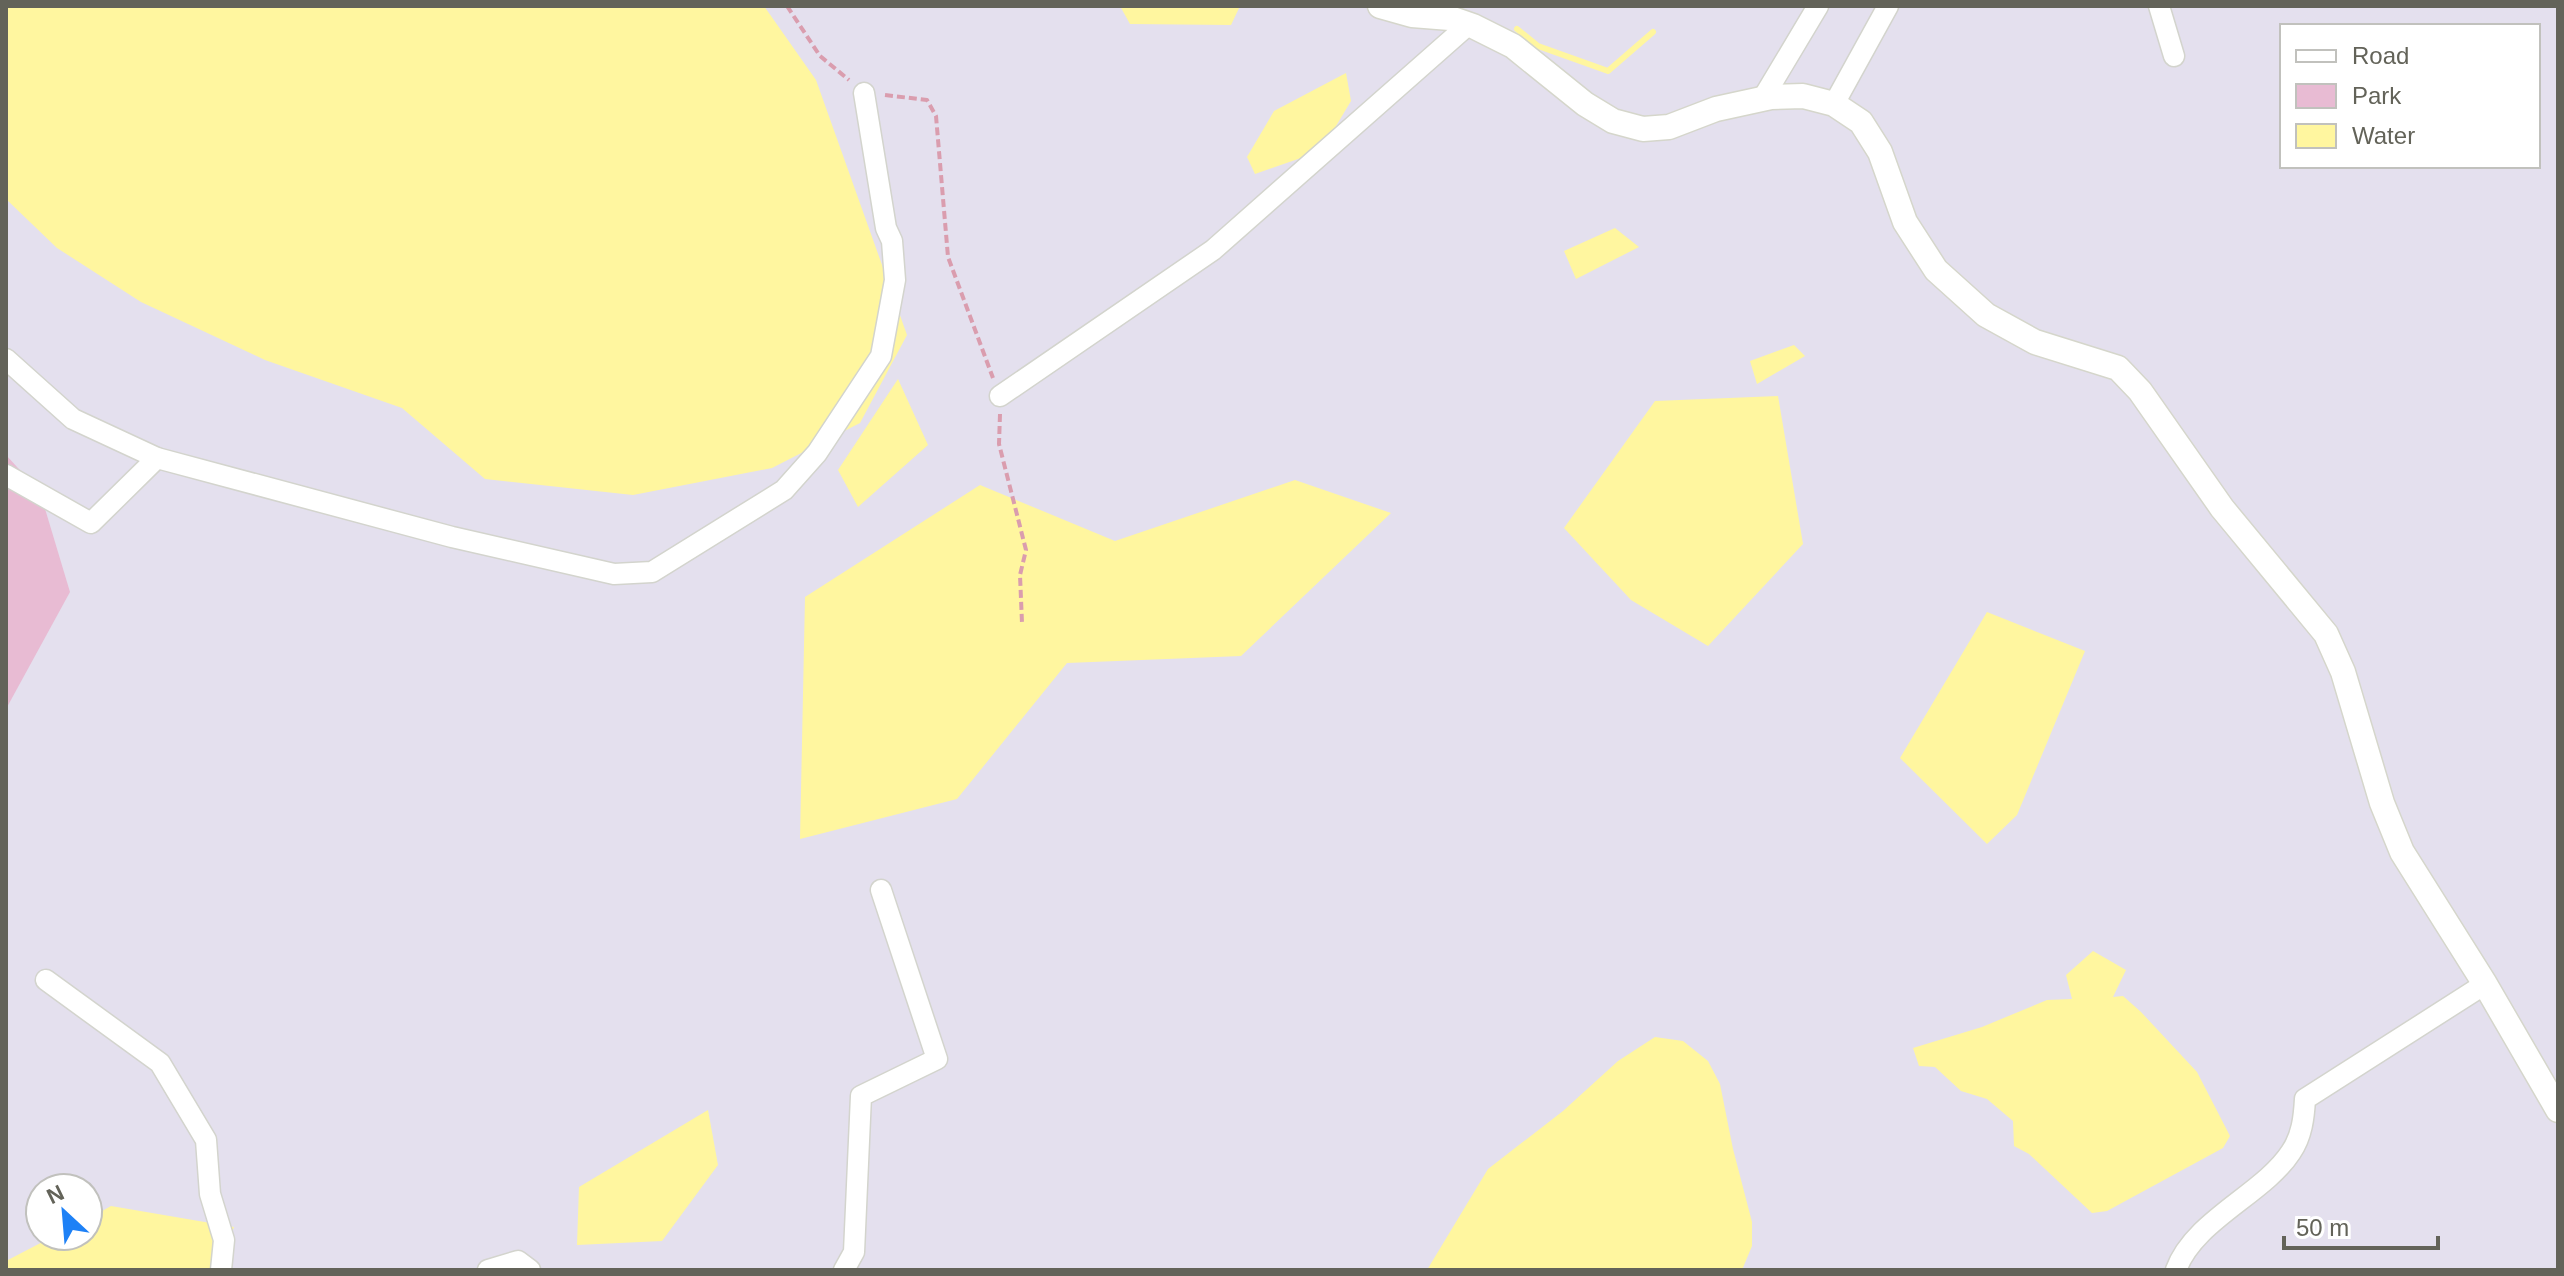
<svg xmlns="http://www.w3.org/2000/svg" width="2564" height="1276" viewBox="0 0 2564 1276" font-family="Helvetica,sans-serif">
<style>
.green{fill:#e8bbd3}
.water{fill:#fff69f}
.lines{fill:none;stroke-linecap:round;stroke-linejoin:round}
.stream{stroke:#fff69f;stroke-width:6}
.street-casing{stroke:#d3d4cd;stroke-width:23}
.secondary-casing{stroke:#d5d6cb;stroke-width:27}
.path{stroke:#da9dae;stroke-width:4;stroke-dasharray:8 4;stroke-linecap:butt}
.street{stroke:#fff;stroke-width:20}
.secondary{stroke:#fff;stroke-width:24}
</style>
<rect width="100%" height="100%" fill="#e4e0ee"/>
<polygon class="green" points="6,455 40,492 70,592 6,709"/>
<g class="water">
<polygon points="6,6 764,6 816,80 907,335 860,423 772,468 633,495 485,479 402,408 265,360 141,302 57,248 6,199"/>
<polygon points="1120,6 1240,6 1231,25 1130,24"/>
<polygon points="1346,73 1351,101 1321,151 1255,174 1247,157 1274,111"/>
<polygon points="1615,228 1639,247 1576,279 1564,251"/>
<polygon points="1794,345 1805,356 1757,384 1750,361"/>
<polygon points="898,379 928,445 858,507 838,470"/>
<polygon points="1778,396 1803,544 1708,646 1631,600 1564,528 1655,401"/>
<polygon points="1295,480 1391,513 1241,656 1067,663 957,799 800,839 805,597 980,485 1115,541"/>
<polygon points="1987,612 2085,651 2017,815 1987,844 1900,758"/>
<polygon points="2093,951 2126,970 2113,997 2123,996 2141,1012 2197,1072 2230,1136 2223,1148 2107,1211 2092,1213 2029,1154 2014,1146 2013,1121 1987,1099 1961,1091 1935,1067 1919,1066 1913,1048 1982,1027 2047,1000 2072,999 2066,975"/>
<polygon points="1655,1037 1683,1041 1708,1061 1720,1084 1733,1149 1752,1222 1752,1246 1742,1270 1427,1270 1488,1169 1563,1111 1618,1061"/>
<polygon points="708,1110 718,1165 662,1241 577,1245 579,1187"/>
<polygon points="111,1206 234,1227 218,1270 6,1270 6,1261 54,1236 88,1236 88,1219"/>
</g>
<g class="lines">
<polyline class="stream" points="1517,29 1538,46 1608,71 1653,32"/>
<g class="street-casing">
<g id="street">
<polyline points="2159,6 2174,56"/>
<polyline points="1763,98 1818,6"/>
<polyline points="1834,104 1888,6"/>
<polyline points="6,359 73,419 157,458 452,537 614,574 652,572 784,490 817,453 881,356 895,280 892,241 886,228 864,93"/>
<polyline points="1000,396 1213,250 1468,25"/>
<polyline points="6,475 91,523 157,458"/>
<polyline points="46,980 160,1063 206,1140 210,1194 224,1240 221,1270"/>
<polyline points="488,1270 518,1261 530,1270"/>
<polyline points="844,1270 854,1252 861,1096 937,1059 881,890"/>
<path d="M2176 1270C2194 1220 2264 1194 2291 1152 2302 1136 2304 1117 2305 1099L2485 984"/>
</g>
</g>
<g class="secondary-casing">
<polyline id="secondary" points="1380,6 1412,15 1450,18 1473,26 1513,46 1585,104 1613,121 1643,129 1669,127 1716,109 1771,97 1803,96 1834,104 1861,122 1880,152 1905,222 1936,270 1986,315 2035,342 2118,368 2140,391 2222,508 2326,634 2343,672 2382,803 2402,852 2485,984 2558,1110"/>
</g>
<g class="path">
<polyline points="787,6 820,56 849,80"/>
<polyline points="885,95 927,100 936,116 948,257 993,378"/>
<polyline points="1000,414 999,444 1026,550 1020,575 1022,623"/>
</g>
<use href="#street" class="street"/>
<use href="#secondary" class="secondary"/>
</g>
<rect width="2564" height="1276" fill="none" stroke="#636359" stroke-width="16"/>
<rect x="2280" y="24" width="260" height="144" fill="#ffffff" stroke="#c1c1bd" stroke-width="2"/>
<rect x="2296" y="50" width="40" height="12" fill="#ffffff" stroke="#c1c1bd" stroke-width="2"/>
<text x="2352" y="64" font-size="24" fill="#636359">Road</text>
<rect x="2296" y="84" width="40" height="24" fill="#e8bbd3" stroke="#c1c1bd" stroke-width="2"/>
<text x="2352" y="104" font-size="24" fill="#636359">Park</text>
<rect x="2296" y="124" width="40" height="24" fill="#fff69f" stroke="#c1c1bd" stroke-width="2"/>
<text x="2352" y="144" font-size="24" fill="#636359">Water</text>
<g transform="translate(64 1212) rotate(334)"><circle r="38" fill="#ffffff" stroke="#c1c1bd" stroke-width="2"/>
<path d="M0-6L14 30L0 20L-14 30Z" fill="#1e81f6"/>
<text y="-12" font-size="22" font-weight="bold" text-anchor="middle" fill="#636359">N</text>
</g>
<path d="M2284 1236v12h154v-12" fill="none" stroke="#636359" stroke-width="4"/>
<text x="2296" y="1236" font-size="24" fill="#636359" stroke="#ffffff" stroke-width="6" paint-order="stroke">50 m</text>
</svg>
